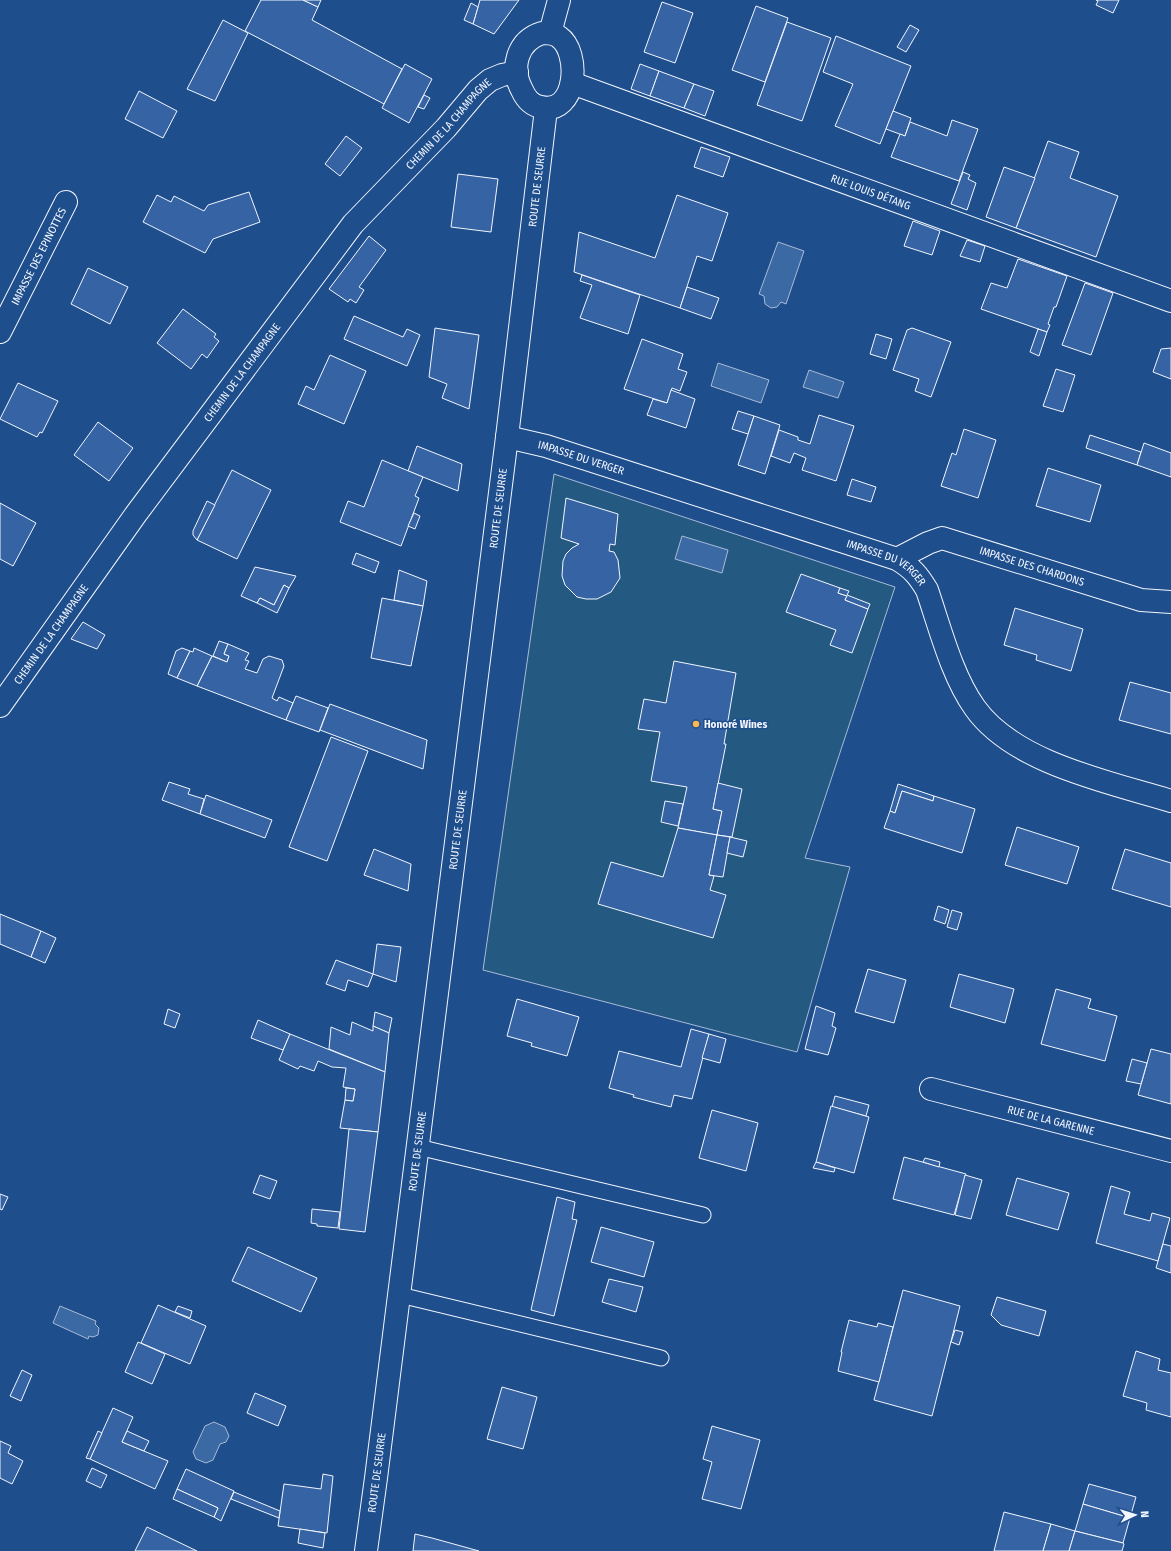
<svg xmlns="http://www.w3.org/2000/svg" width="1171" height="1551" viewBox="0 0 1171 1551" font-family="'Fira Sans Condensed',sans-serif">
<style>
.green{fill:#245a82;stroke:#a8bbd7}
.water{fill:#3b69a3;stroke:#a8bbd7}
.building{fill:#3563a3;stroke:#f2f6ff}
.lines{fill:none;stroke-linecap:round;stroke-linejoin:round}
.lane-casing{stroke:#f2f6ff;stroke-width:17}
.street-casing{stroke:#f2f6ff;stroke-width:24}
.primary-casing{stroke:#f2f6ff;stroke-width:24}
.lane{stroke:#1f4e8c;stroke-width:15}
.street{stroke:#1f4e8c;stroke-width:22}
.primary{stroke:#1f4e8c;stroke-width:22}
.poi-dot{fill:#ffb74d;stroke:#1f4e8c;stroke-width:1.5}
.labels{text-anchor:middle;stroke-width:3;stroke-linejoin:round;paint-order:stroke}
.street-label{font-size:11px;fill:#f2f6ff;stroke:#1f4e8c}
.poi-label{font-size:11px;font-weight:bold;fill:#f2f6ff;stroke:#1f4e8c;text-anchor:start}
</style>
<rect width="100%" height="100%" fill="#1f4e8c"/>
<polygon class="green" points="554,474 895,587 805,858 850,867 797,1052 483,970"/>
<g class="water">
<polygon points="778,242 804,251 786,304 781,302 777,307 771,308 765,304 764,296 759,294"/>
<polygon points="718,363 769,380 761,403 711,386"/>
<polygon points="809,370 844,382 838,398 803,387"/>
<polygon points="682,536 728,550 722,573 675,559"/>
<polygon points="60,1306 96,1321 95,1324 99,1328 98,1335 93,1337 89,1336 88,1339 53,1323"/>
<polygon points="214,1422 225,1427 229,1436 226,1442 220,1444 213,1460 206,1463 196,1459 193,1452 205,1426"/>
</g>
<g class="building">
<polygon points="261,0 303,0 318,7 312,20 402,69 384,104 245,31"/>
<polygon points="303,0 321,0 318,7"/>
<polygon points="480,0 519,0 494,34 473,24"/>
<polygon points="1096,0 1119,0 1113,13 1096,5 1098,1"/>
<polygon points="662,2 693,13 675,63 644,52"/>
<polygon points="471,3 478,7 473,24 464,20"/>
<polygon points="756,6 788,18 765,82 732,70"/>
<polygon points="223,20 248,33 215,101 187,89"/>
<polygon points="787,22 831,38 802,121 757,105"/>
<polygon points="910,25 919,30 906,52 897,47"/>
<polygon points="836,36 911,66 880,144 835,126 853,84 823,72"/>
<polygon points="405,64 432,79 409,123 382,108"/>
<polygon points="640,64 659,71 650,96 631,89"/>
<polygon points="659,71 694,84 684,108 650,96"/>
<polygon points="694,84 714,91 705,116 684,108"/>
<polygon points="139,91 177,111 163,138 125,119"/>
<polygon points="424,95 430,98 424,109 418,107"/>
<polygon points="893,111 911,118 905,136 886,129"/>
<polygon points="952,120 978,129 959,181 891,157 900,134 905,136 910,122 947,136"/>
<polygon points="346,136 362,148 340,176 325,164"/>
<polygon points="1048,141 1079,152 1070,178 1118,196 1096,257 1016,228"/>
<polygon points="701,147 730,157 723,177 694,167"/>
<polygon points="1004,167 1035,178 1016,228 986,217"/>
<polygon points="963,172 970,175 968,179 976,183 967,210 951,204"/>
<polygon points="458,174 498,179 491,232 451,227"/>
<polygon points="249,192 260,222 213,239 205,253 143,222 157,195 171,202 174,196 204,211 208,205"/>
<polygon points="677,195 728,213 712,261 697,256 680,308 574,272 579,232 655,258"/>
<polygon points="913,221 940,231 932,255 904,246"/>
<polygon points="369,236 386,250 359,287 364,290 356,303 350,299 348,302 329,289"/>
<polygon points="967,240 985,246 980,262 960,256"/>
<polygon points="1018,259 1067,276 1056,307 1054,307 1048,324 1050,325 1047,332 981,309 991,283 1007,288"/>
<polygon points="88,268 128,287 110,324 71,304"/>
<polygon points="582,275 640,295 628,334 580,318 592,285 580,281"/>
<polygon points="1085,283 1113,293 1091,355 1062,345"/>
<polygon points="687,287 719,298 711,319 680,308"/>
<polygon points="183,309 216,334 214,337 219,341 207,358 202,354 191,369 157,343"/>
<polygon points="354,316 403,337 407,329 420,335 407,366 344,339"/>
<polygon points="435,328 479,335 469,409 442,398 447,384 429,377"/>
<polygon points="912,328 951,342 931,397 915,391 919,379 893,370 907,330"/>
<polygon points="1038,329 1047,332 1039,356 1030,352"/>
<polygon points="876,334 892,339 886,359 870,354"/>
<polygon points="642,339 683,354 678,369 687,372 680,391 672,388 667,403 624,389"/>
<polygon points="1171,348 1171,379 1153,372 1161,349"/>
<polygon points="330,355 366,371 344,424 298,404 306,386 314,390"/>
<polygon points="1056,369 1075,375 1063,412 1043,406"/>
<polygon points="18,383 58,401 42,433 40,432 37,437 0,419"/>
<polygon points="671,390 695,399 686,428 647,415 653,399 667,403"/>
<polygon points="738,411 754,416 748,434 732,429"/>
<polygon points="819,415 854,426 836,481 802,470 806,458 794,453 790,463 771,456 779,430 798,437 798,440 810,444"/>
<polygon points="754,416 780,425 765,474 738,465"/>
<polygon points="98,422 133,448 109,481 74,455"/>
<polygon points="964,429 996,440 978,498 941,486 952,453 956,455"/>
<polygon points="1090,435 1141,452 1137,465 1086,448"/>
<polygon points="1144,443 1171,453 1171,477 1137,465"/>
<polygon points="417,446 462,464 458,491 408,471"/>
<polygon points="382,460 423,477 415,496 419,498 401,546 340,522 348,501 364,507"/>
<polygon points="1048,468 1101,485 1090,522 1036,506"/>
<polygon points="232,470 271,490 237,559 197,540"/>
<polygon points="852,479 876,487 871,502 847,495"/>
<polygon points="566,498 618,514 615,545 610,544 609,551 614,552 618,560 620,578 611,592 597,599 586,599 577,597 565,585 562,576 563,561 566,554 572,548 579,544 561,538"/>
<polygon points="207,501 215,505 197,540 193,535 193,531"/>
<polygon points="0,503 36,523 13,566 0,559"/>
<polygon points="414,513 420,516 415,529 408,526"/>
<polygon points="356,553 379,562 375,573 352,564"/>
<polygon points="255,567 296,576 289,588 284,585 274,605 260,598 257,603 241,596"/>
<polygon points="399,570 427,581 423,606 394,600"/>
<polygon points="801,574 840,588 838,593 847,596 845,600 868,609 852,653 830,645 836,630 786,612"/>
<polygon points="284,585 289,588 277,613 257,603 260,598 274,605"/>
<polygon points="840,588 849,591 847,595 870,604 868,609 845,600 847,596 838,593"/>
<polygon points="382,598 423,606 411,666 371,658"/>
<polygon points="1015,608 1083,629 1071,671 1036,660 1037,655 1004,645"/>
<polygon points="83,622 105,635 97,649 71,639"/>
<polygon points="219,641 228,644 224,654 229,656 227,662 213,656"/>
<polygon points="228,644 249,653 245,660 249,661 245,669 257,673 263,659 269,656 282,660 284,666 272,698 277,701 279,697 293,703 286,720 197,686 212,656 227,662 229,656 224,654"/>
<polygon points="182,648 190,651 177,678 168,674 176,651"/>
<polygon points="194,648 212,656 197,686 177,678 190,651 193,652"/>
<polygon points="674,661 736,673 724,744 726,744 713,809 722,811 717,835 678,828 687,787 651,781 660,732 638,729 644,699 666,703"/>
<polygon points="1130,682 1171,693 1171,734 1119,720"/>
<polygon points="296,696 328,708 319,732 286,720"/>
<polygon points="330,704 427,740 423,769 320,730"/>
<polygon points="331,737 368,751 327,861 289,847"/>
<polygon points="169,782 190,789 188,794 204,799 200,814 162,800"/>
<polygon points="718,783 742,789 732,837 717,835 722,811 713,809"/>
<polygon points="898,784 934,796 933,801 902,791 895,813 890,811"/>
<polygon points="902,791 933,801 934,796 975,809 962,853 884,828 890,811 895,813"/>
<polygon points="206,795 272,820 265,838 200,814"/>
<polygon points="665,801 683,804 678,826 661,822"/>
<polygon points="1017,827 1079,847 1067,884 1005,865"/>
<polygon points="678,828 717,835 709,875 714,876 710,890 726,895 713,938 598,904 611,862 663,877"/>
<polygon points="717,835 730,837 723,877 709,875"/>
<polygon points="730,837 747,841 743,857 727,853"/>
<polygon points="374,849 411,864 408,891 364,875"/>
<polygon points="1125,849 1171,863 1171,907 1112,889"/>
<polygon points="938,906 949,910 945,924 934,920"/>
<polygon points="952,910 962,913 957,930 947,927"/>
<polygon points="0,914 41,931 31,957 0,944"/>
<polygon points="41,931 56,938 45,963 31,957"/>
<polygon points="377,944 401,947 396,982 373,974"/>
<polygon points="336,960 373,974 368,987 348,980 345,991 326,984"/>
<polygon points="868,969 906,980 894,1023 855,1012"/>
<polygon points="959,974 1014,989 1005,1023 950,1007"/>
<polygon points="1056,989 1091,999 1088,1008 1117,1016 1105,1061 1041,1044"/>
<polygon points="517,999 579,1017 567,1056 531,1046 532,1043 507,1036"/>
<polygon points="816,1006 835,1013 832,1026 836,1028 828,1055 805,1049"/>
<polygon points="168,1009 180,1014 175,1028 164,1024"/>
<polygon points="375,1012 392,1018 389,1033 373,1026"/>
<polygon points="258,1020 290,1034 283,1050 251,1038"/>
<polygon points="352,1022 373,1031 373,1026 389,1033 385,1072 329,1049 331,1027 350,1035"/>
<polygon points="691,1029 709,1034 692,1099 674,1095 671,1107 633,1097 634,1095 609,1088 619,1051 681,1067"/>
<polygon points="290,1034 385,1072 378,1132 340,1128 345,1100 353,1101 355,1089 343,1087 346,1068 332,1067 318,1061 314,1071 300,1066 298,1069 279,1060"/>
<polygon points="709,1034 726,1039 720,1063 702,1058"/>
<polygon points="1151,1049 1171,1054 1171,1104 1138,1095"/>
<polygon points="1132,1059 1147,1063 1141,1084 1126,1081"/>
<polygon points="346,1088 355,1089 353,1101 345,1100"/>
<polygon points="835,1096 869,1105 866,1116 832,1107"/>
<polygon points="831,1106 869,1117 854,1173 816,1162"/>
<polygon points="712,1110 758,1123 746,1171 699,1158"/>
<polygon points="349,1129 378,1132 365,1232 339,1229"/>
<polygon points="904,1157 966,1174 954,1215 893,1199"/>
<polygon points="925,1158 940,1162 939,1167 923,1162"/>
<polygon points="816,1162 835,1168 834,1172 813,1168"/>
<polygon points="260,1175 277,1181 270,1199 253,1193"/>
<polygon points="965,1175 982,1180 971,1219 955,1215"/>
<polygon points="1017,1178 1069,1193 1058,1230 1006,1215"/>
<polygon points="1111,1186 1130,1192 1124,1214 1150,1221 1152,1213 1170,1218 1158,1261 1096,1243"/>
<polygon points="0,1194 8,1197 2,1210 0,1209"/>
<polygon points="557,1197 575,1202 572,1219 577,1220 554,1316 531,1310"/>
<polygon points="312,1209 340,1212 338,1228 317,1226 317,1224 311,1223"/>
<polygon points="601,1227 654,1242 644,1277 591,1262"/>
<polygon points="1163,1244 1171,1246 1171,1273 1156,1268"/>
<polygon points="248,1247 317,1278 301,1312 232,1281"/>
<polygon points="609,1279 643,1287 636,1312 602,1302"/>
<polygon points="903,1290 960,1306 932,1416 874,1400"/>
<polygon points="997,1297 1046,1311 1039,1336 1001,1325 991,1315"/>
<polygon points="158,1305 206,1326 190,1364 141,1343"/>
<polygon points="178,1306 192,1311 190,1318 175,1312"/>
<polygon points="849,1320 877,1327 878,1323 893,1327 879,1382 838,1371 842,1352 841,1352"/>
<polygon points="955,1330 963,1332 959,1345 951,1342"/>
<polygon points="138,1342 165,1354 152,1384 125,1372"/>
<polygon points="1136,1351 1160,1359 1158,1370 1171,1373 1171,1417 1146,1410 1147,1403 1123,1396"/>
<polygon points="22,1370 32,1375 21,1401 10,1396"/>
<polygon points="502,1387 537,1397 523,1449 487,1439"/>
<polygon points="255,1393 286,1406 278,1426 247,1413"/>
<polygon points="113,1408 133,1417 122,1442 168,1461 155,1489 90,1459"/>
<polygon points="712,1426 760,1440 741,1509 702,1499 712,1462 703,1459"/>
<polygon points="98,1431 102,1433 90,1459 86,1458"/>
<polygon points="127,1431 149,1441 144,1451 122,1442"/>
<polygon points="0,1441 11,1446 8,1453 23,1461 12,1484 0,1478"/>
<polygon points="92,1468 107,1475 101,1488 86,1481"/>
<polygon points="186,1469 234,1491 221,1521 214,1517 218,1508 177,1489"/>
<polygon points="323,1474 333,1476 327,1533 278,1526 284,1484 321,1489"/>
<polygon points="1089,1484 1136,1497 1130,1518 1083,1504"/>
<polygon points="177,1489 218,1508 214,1517 173,1499"/>
<polygon points="234,1492 280,1511 279,1518 231,1499"/>
<polygon points="1083,1504 1130,1518 1123,1543 1075,1531"/>
<polygon points="1004,1512 1051,1524 1043,1551 994,1551"/>
<polygon points="1051,1524 1075,1531 1069,1551 1043,1551"/>
<polygon points="147,1527 197,1551 135,1551"/>
<polygon points="300,1529 325,1533 323,1548 298,1543"/>
<polygon points="1075,1531 1123,1543 1124,1544 1122,1551 1069,1551"/>
<polygon points="415,1534 432,1538 479,1551 413,1551"/>
</g>
<g class="lines">
<g class="lane-casing">
<g id="lane">
<polyline points="418,1147 703,1215"/>
<polyline points="400,1295 661,1358"/>
</g>
</g>
<g class="street-casing">
<g id="street">
<path id="s1" d="M572 83 1171 301"/>
<path id="s2" d="M0 332 66 202"/>
<path id="s3" d="M507 437 546 446 897 559C912 568 918 575 927 590 940 628 952 676 975 708 1014 763 1109 782 1171 801"/>
<path id="s4" d="M897 559 928 543 942 538 1141 600 1171 602"/>
<path id="s5" d="M0 706 136 514 353 224 446 128 478 90 490 80 502 75 517 72"/>
<path id="s6" d="M931 1089 1171 1151"/>
</g>
</g>
<g class="primary-casing">
<g id="primary">
<path d="M542 33C547 33 554 33 559 37 581 52 577 116 541 107 531 105 526 99 522 90 510 68 517 41 542 33Z"/>
<polyline points="550,33 559,0"/>
<path id="s7" d="M366 1551 376 1478 507 437 546 109"/>
</g>
</g>
<use href="#lane" class="lane"/>
<use href="#street" class="street"/>
<use href="#primary" class="primary"/>
</g>
<circle class="poi-dot" cx="696" cy="724" r="4"/>
<g class="labels">
<g class="street-label">
<text dy="4" stroke="none"><textPath href="#s5" startOffset="736">CHEMIN DE LA CHAMPAGNE</textPath></text>
<text dy="4" stroke="none"><textPath href="#s7" startOffset="1375">ROUTE DE SEURRE</textPath></text>
<text dy="4" stroke="none"><textPath href="#s1" startOffset="318">RUE LOUIS DÉTANG</textPath></text>
<text dy="4" stroke="none"><textPath href="#s2" startOffset="85">IMPASSE DES EPINOTTES</textPath></text>
<text dy="4" stroke="none"><textPath href="#s5" startOffset="412">CHEMIN DE LA CHAMPAGNE</textPath></text>
<text dy="4" stroke="none"><textPath href="#s3" startOffset="77">IMPASSE DU VERGER</textPath></text>
<text dy="4" stroke="none"><textPath href="#s7" startOffset="1051">ROUTE DE SEURRE</textPath></text>
<text dy="4" stroke="none"><textPath href="#s3" startOffset="401">IMPASSE DU VERGER</textPath></text>
<text dy="4" stroke="none"><textPath href="#s4" startOffset="144">IMPASSE DES CHARDONS</textPath></text>
<text dy="4" stroke="none"><textPath href="#s5" startOffset="88">CHEMIN DE LA CHAMPAGNE</textPath></text>
<text dy="4" stroke="none"><textPath href="#s7" startOffset="727">ROUTE DE SEURRE</textPath></text>
<text dy="4" stroke="none"><textPath href="#s6" startOffset="124">RUE DE LA GARENNE</textPath></text>
<text dy="4" stroke="none"><textPath href="#s7" startOffset="403">ROUTE DE SEURRE</textPath></text>
<text dy="4" stroke="none"><textPath href="#s7" startOffset="79">ROUTE DE SEURRE</textPath></text>
</g>
<g class="poi-label">
<text x="704" y="728">Honoré Wines</text>
</g>
</g>
<g transform="translate(1135 1515) rotate(86)" stroke="#1f4e8c" stroke-width="3" paint-order="stroke">
<path d="M0-3L7 15L0 10L-7 15Z" fill="#f2f6ff"/>
<text y="-6" font-size="11" font-weight="bold" text-anchor="middle" fill="#f2f6ff">N</text>
</g>
</svg>
